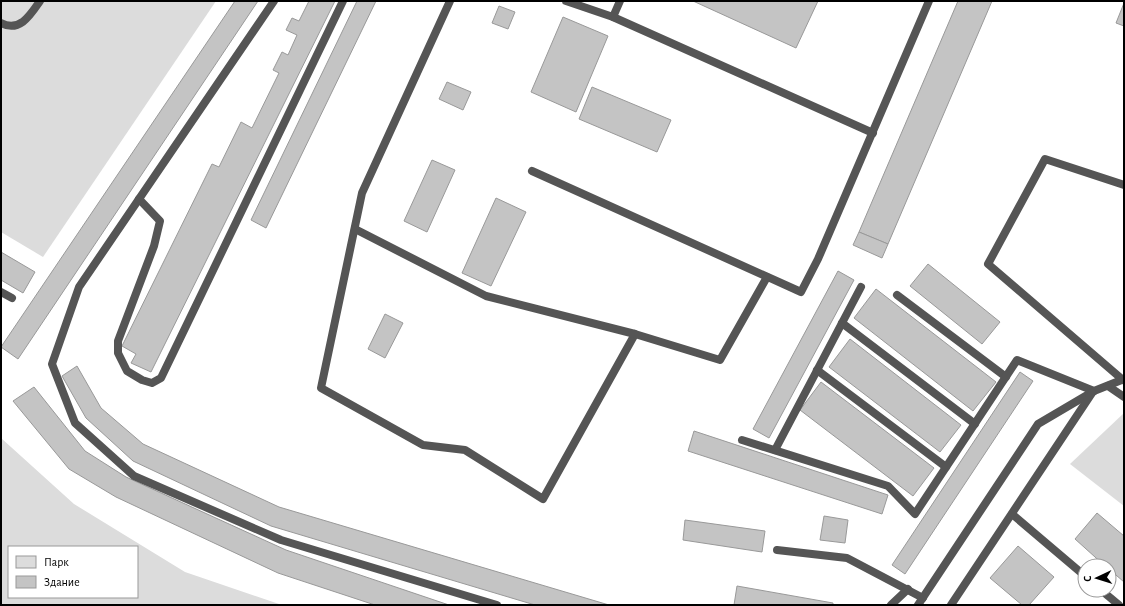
<svg xmlns="http://www.w3.org/2000/svg" width="1125" height="606" viewBox="0 0 1125 606" font-family="'Alegreya Sans',sans-serif">
<style>
.green{fill:#dcdcdc;fill-rule:evenodd}
.building{fill:#c4c4c4;stroke:#999}
.lines{fill:none;stroke-linecap:round;stroke-linejoin:round}
.lane{stroke:#555;stroke-width:8}
</style>
<rect width="100%" height="100%" fill="#fff"/>
<g class="green">
<polygon points="1,1 216,1 43,257 1,232"/>
<polygon points="1124,413 1124,506 1070,464"/>
<path d="M1 438 74 504 185 572 282 605H1ZM9 547H137V597H9Z"/>
</g>
<g class="building">
<polygon points="235,1 258,1 18,359 1,347"/>
<polygon points="309,1 335,1 151,372 131,363 136,354 122,346 212,164 219,167 241,122 252,128 279,73 273,70 282,52 288,55 297,35 286,30 292,18 299,21"/>
<polygon points="357,1 376,1 266,228 251,220"/>
<polygon points="693,1 818,1 796,48"/>
<polygon points="958,1 992,1 888,244 859,232"/>
<polygon points="1124,3 1124,26 1116,23"/>
<polygon points="499,6 515,12 508,29 492,23"/>
<polygon points="563,17 608,36 576,112 531,92"/>
<polygon points="447,82 471,92 463,110 439,99"/>
<polygon points="592,87 671,120 657,152 579,119"/>
<polygon points="432,160 455,170 427,232 404,221"/>
<polygon points="496,198 526,212 491,286 462,273"/>
<polygon points="859,232 888,244 882,258 853,245"/>
<polygon points="1,252 35,272 23,293 1,280"/>
<polygon points="928,264 1000,322 982,344 910,286"/>
<polygon points="838,271 854,280 769,438 753,429"/>
<polygon points="876,289 996,382 973,411 854,318"/>
<polygon points="385,314 403,323 385,358 368,349"/>
<polygon points="850,339 961,425 940,452 829,367"/>
<polygon points="77,366 101,408 143,444 279,507 609,605 535,605 271,526 133,461 86,418 62,376"/>
<polygon points="1020,372 1033,381 905,574 892,565"/>
<polygon points="821,382 934,468 913,496 800,410"/>
<polygon points="34,387 85,451 126,477 286,550 449,605 375,605 278,573 116,497 69,469 13,401"/>
<polygon points="694,431 888,495 882,514 688,451"/>
<polygon points="1097,513 1124,536 1124,582 1109,569 1109,566 1105,566 1075,539"/>
<polygon points="824,516 848,520 845,543 820,540"/>
<polygon points="685,520 765,531 762,552 683,540"/>
<polygon points="1018,546 1054,577 1029,605 1022,605 990,578"/>
<polygon points="737,586 833,603 833,605 734,605"/>
</g>
<g class="lines">
<g class="lane">
<polyline points="274,1 79,287 52,364 75,423 134,476 281,540 497,605"/>
<polyline points="450,1 362,193 321,388 423,445 465,450 543,499 635,334"/>
<polyline points="566,1 613,17 873,133"/>
<polyline points="613,17 620,1"/>
<path d="M1 23C20 33 31 14 40 1"/>
<polyline points="532,171 801,292 818,259 929,1"/>
<polyline points="139,199 160,221 154,246 118,341 118,353 127,371 142,380 152,383 161,378 343,1"/>
<polyline points="355,229 486,296 635,334 720,360 767,277"/>
<polyline points="1,292 12,298"/>
<polyline points="897,295 1006,377"/>
<polyline points="842,323 975,424"/>
<polyline points="817,370 946,467"/>
<polyline points="1123,380 988,264 1045,159 1124,185"/>
<polyline points="1108,386 1124,397"/>
<polyline points="742,440 888,486 915,514 1017,360 1094,391"/>
<polyline points="775,450 861,287"/>
<polyline points="1012,514 1085,576"/>
<polyline points="777,550 847,558 923,598"/>
<polyline points="1101,590 1119,605"/>
<polyline points="891,605 908,589"/>
<polyline points="918,605 1038,424 1094,391 1124,379"/>
<polyline points="951,605 1092,393"/>
</g>
</g>
<rect width="1125" height="606" fill="none" stroke="#000000" stroke-width="4"/>
<rect x="8" y="546" width="130" height="52" fill="#ffffff" stroke="#999999"/>
<rect x="16" y="556" width="20" height="12" fill="#dcdcdc" stroke="#999999"/>
<text x="44" y="566" font-size="12" fill="#000000">Парк</text>
<rect x="16" y="576" width="20" height="12" fill="#c4c4c4" stroke="#999999"/>
<text x="44" y="586" font-size="12" fill="#000000">Здание</text>
<g transform="translate(1097 578) rotate(266)"><circle r="19" fill="#ffffff" stroke="#999999"/>
<path d="M0-3L7 15L0 10L-7 15Z" fill="#000000"/>
<text y="-6" font-size="11" font-weight="bold" text-anchor="middle" fill="#000000">С</text>
</g>
</svg>
